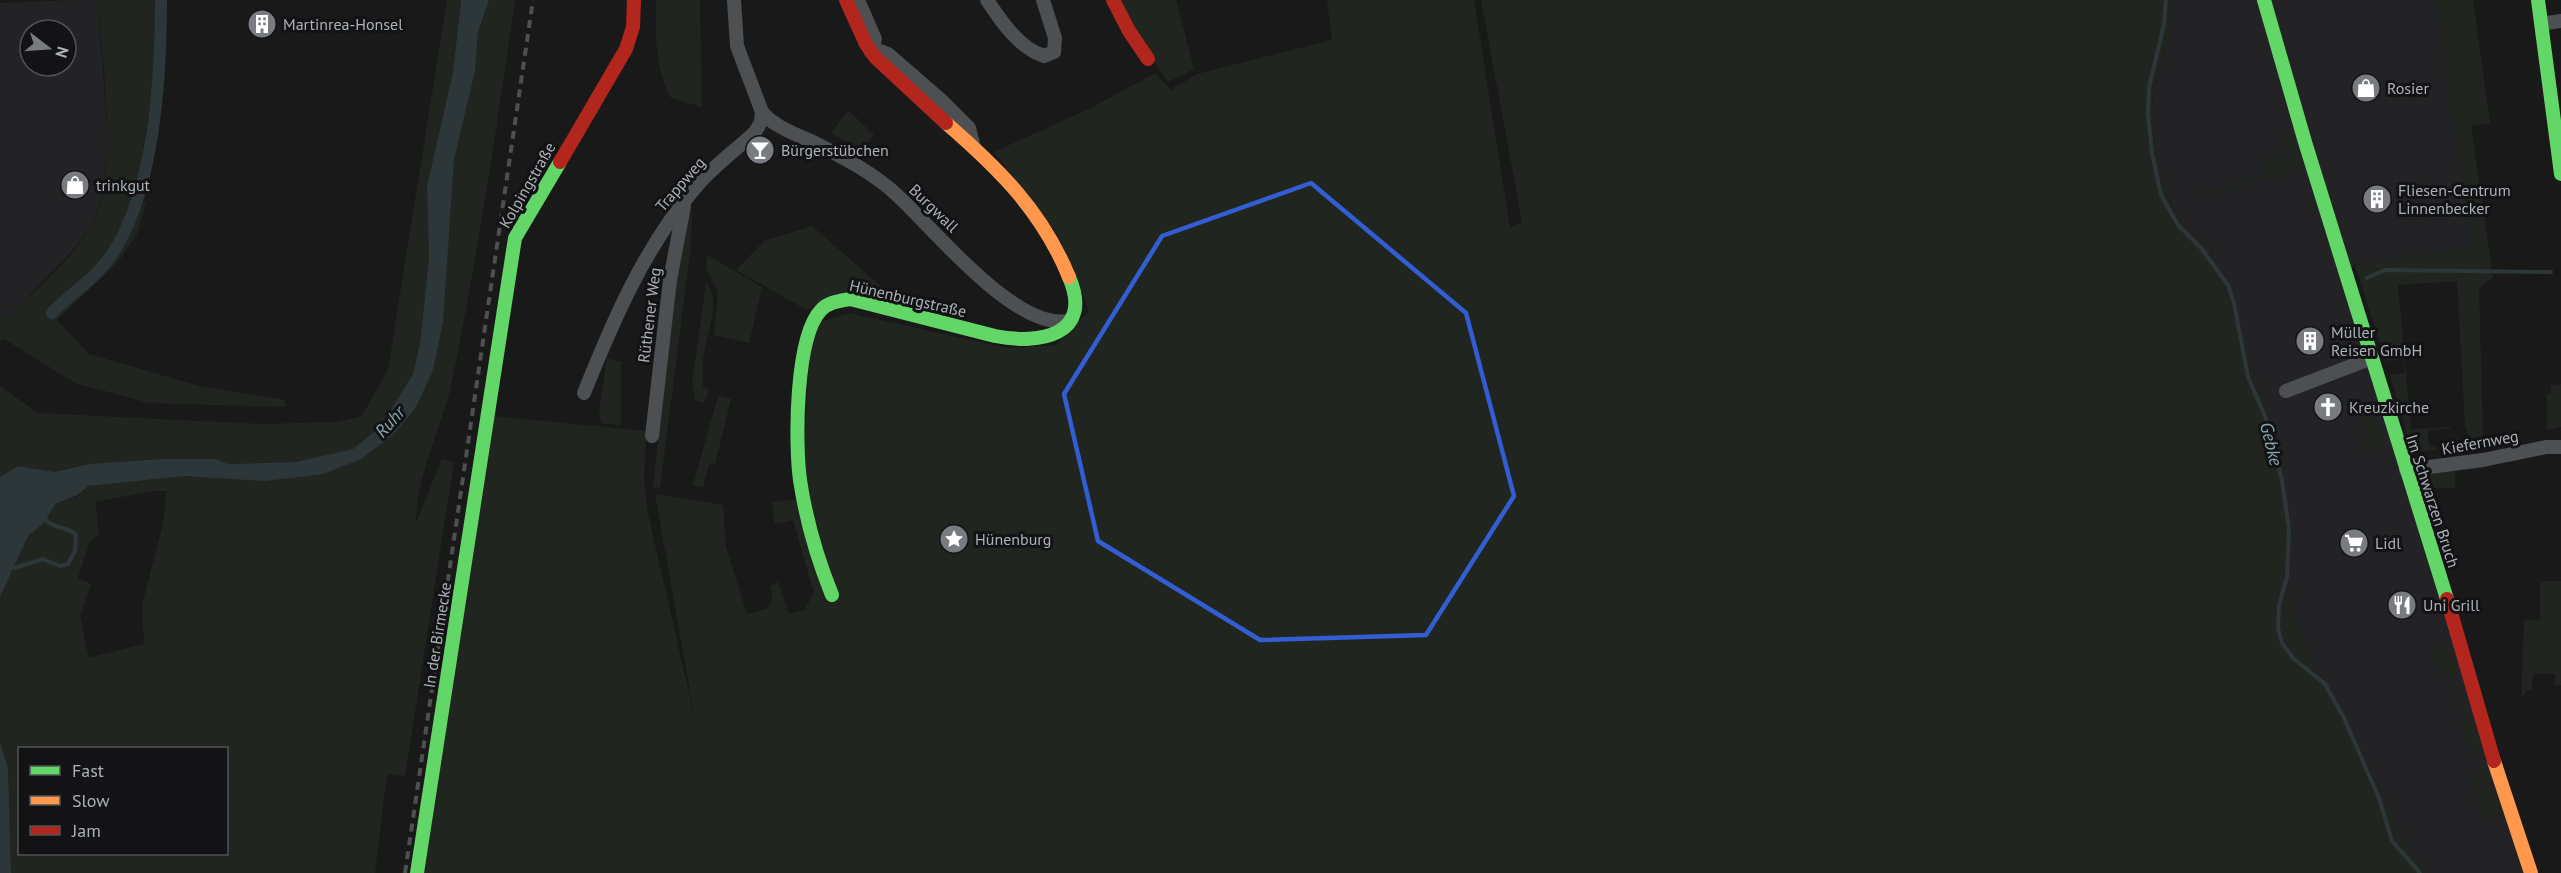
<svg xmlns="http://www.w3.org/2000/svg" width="2561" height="873" viewBox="0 0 2561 873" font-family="'PT Sans',sans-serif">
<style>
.built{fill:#232325;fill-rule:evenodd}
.green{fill:#20261f;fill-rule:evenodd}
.water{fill:#2d373a}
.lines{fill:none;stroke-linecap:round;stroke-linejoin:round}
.stream{stroke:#2d373a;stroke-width:4}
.canal{stroke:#2d373a;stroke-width:12}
.street{stroke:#4d5052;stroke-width:14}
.fast{stroke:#63d668;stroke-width:14}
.slow{stroke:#ff974d;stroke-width:14}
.jam{stroke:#b3261e;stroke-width:14}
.rail{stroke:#4e4f50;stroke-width:4;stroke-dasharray:8 6;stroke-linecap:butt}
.marked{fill:none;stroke:#325dd3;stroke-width:4.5;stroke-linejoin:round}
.labels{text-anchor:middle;stroke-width:6;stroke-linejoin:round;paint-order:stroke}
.poi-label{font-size:16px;fill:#abb2b8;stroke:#131315;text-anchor:start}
.street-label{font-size:16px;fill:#abb2b8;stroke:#131315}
.water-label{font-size:18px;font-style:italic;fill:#86a6b0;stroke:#131315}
</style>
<rect width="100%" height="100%" fill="#191919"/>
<g class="built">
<path d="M69 0H98L108 146 101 200 91 227 72 251 10 316 0 317V3ZM30 30H66V66H30Z"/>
<polygon points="2170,0 2436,0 2472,247 2355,265 2340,271 2524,873 2423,873 2302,640 2283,570 2292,530 2264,400 2210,250 2182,224 2166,196 2154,140 2152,91 2175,19"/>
</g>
<g class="green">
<path d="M98 0H156L154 76 139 178 121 235 127 237 140 202 146 203 137 234 118 262 57 320 89 354 199 386 285 400V407L149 403 75 383 4 339 0 340V317L10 316C37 288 70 261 90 228 120 180 102 57 98 0Z"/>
<polygon points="447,0 461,0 453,72 427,186 429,258 420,343 413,374 381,426 353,449 296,462 228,464 216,459 89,464 55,472 19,466 0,477 0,386 38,413 262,424 337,422 362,416 388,369"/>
<path d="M489 0H515C497 126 478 252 453 377 443 427 417 471 416 522L442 459 454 462 405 776 387 774 375 873H11L8 768 0 742V597L28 536 44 523 55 504 78 496 88 486 185 476 216 477 361 459 393 435 415 409 446 273 454 160 475 71 478 32ZM152 491H167L162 528 142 605 144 644 89 658 80 616 91 584 78 578 89 544 99 533 95 502ZM20 748H226V854H20Z"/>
<path d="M656 0H700L702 107 671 98C655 68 655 34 656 0Z"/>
<polygon points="1118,0 1176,0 1194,69 1168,82 1122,14"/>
<polygon points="1327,0 1474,0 1510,228 1522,222 1481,0 2170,0 2175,19 2152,91 2154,140 2166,196 2182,224 2210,249 2264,400 2292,530 2283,570 2302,640 2423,873 420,873 494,416 646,431 644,479 648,514 694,714 655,494 723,505 726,546 747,614 768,608 773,599 770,586 778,582 789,614 804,610 814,593 793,520 775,524 772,502 810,498 803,465 810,347 820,322 849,313 1007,348 1056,345 1089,311 1074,270 1058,236 994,152 1091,108 1155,73 1171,90 1197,74 1332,40"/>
<polygon points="2436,0 2473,0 2490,123 2471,126 2493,277 2479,288 2483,437 2470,439 2465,426 2457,281 2398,285 2411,429 2450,427 2450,429 2428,430 2429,447 2435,446 2435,450 2412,452 2390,375 2405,373 2404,359 2386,361 2355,265 2472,247"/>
<polygon points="848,110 874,135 862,151 831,133"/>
<polygon points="2294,133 2304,167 2205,197 2204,192 2265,173 2262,161 2286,154 2281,137"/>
<polygon points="692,210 691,245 660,488 653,487 674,287 687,211"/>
<polygon points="812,226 885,290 943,311 939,320 832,295 807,310 736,270 764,241"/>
<polygon points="707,255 762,287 749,343 714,335 718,292 706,268"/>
<path d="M706 283C722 300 707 333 704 353 702 364 703 376 703 387L709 390 704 403 695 400 692 384Z"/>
<polygon points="607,358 621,362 621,426 601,423 599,410"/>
<polygon points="2561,384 2561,427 2547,430 2547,394 2551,394 2551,385"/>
<polygon points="718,396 731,399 715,464 709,463 703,488 693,485"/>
<polygon points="2370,401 2384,444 2361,452 2366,429 2361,427 2364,414"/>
<polygon points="2455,469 2455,488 2423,488 2423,480 2430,472"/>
<polygon points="2544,581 2561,581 2561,685 2555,685 2555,674 2533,673 2532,691 2527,690 2525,695 2521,696 2524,620 2540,620 2540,584"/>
<polygon points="2448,643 2458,673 2441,678 2432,648"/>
<polygon points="2461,685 2482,753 2472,756 2462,721 2466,718 2457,687"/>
<polygon points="2487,768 2501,814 2483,820 2469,773"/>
</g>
<g class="water">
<polygon points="461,0 489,0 478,32 475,71 454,160 443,322 433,370 415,409 393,435 361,459 323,474 265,481 185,476 88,486 78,495 55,504 44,523 28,536 0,597 0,477 18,466 55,472 89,464 164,459 216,459 228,464 296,462 353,449 381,426 413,374 420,343 429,258 427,186 453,72"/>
<polygon points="0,742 8,768 11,873 0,873"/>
</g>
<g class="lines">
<g class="stream">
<polyline points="2166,0 2164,24 2149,88 2148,114 2152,153 2161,195 2178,225 2201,248 2228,285 2234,303 2248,377 2270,428 2282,481 2289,529 2287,577 2279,605 2278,628 2282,643 2294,659 2325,684 2344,718 2379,798 2392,841 2420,873"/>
<polyline points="2367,278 2385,270 2551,272"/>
<path d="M15 568 43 559 60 566 68 564 75 551 76 535C67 525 57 531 46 520"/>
</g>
<path class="canal" d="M52 313C69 294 93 281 108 260 155 196 161 78 161 0"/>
<g class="street">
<polyline points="858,0 875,39 871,52"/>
<path d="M987 0C1001 21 1019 48 1044 56L1054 52 1055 38 1043 0"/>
<polyline points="2541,24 2561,21"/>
<polyline points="871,52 880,51 888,54 941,100 969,128 974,148"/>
<path d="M762 112C775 128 799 135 817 144 846 159 875 174 898 196 934 229 1019 335 1071 320"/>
<polyline points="2286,391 2372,358"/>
<path d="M584 393C613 321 644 248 695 188 712 167 735 151 755 132L761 122 762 112 737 46 734 0"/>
<polyline points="652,436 670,280 684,206"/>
<polyline points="2406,470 2483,460 2546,447 2561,447"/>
</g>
<g class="fast">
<polyline points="2264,0 2305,142 2447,599"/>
<polyline points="2538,0 2561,174"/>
<path d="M832 595C817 558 806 520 800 480 795 444 795 337 821 310 829 302 839 301 850 299L995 336C1040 345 1094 335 1069 277"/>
<polyline points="417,873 515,238 560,162"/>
</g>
<g class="slow">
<path d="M946 123C999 169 1042 211 1069 277"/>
<polyline points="2494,761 2531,873"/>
</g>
<g class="jam">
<polyline points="846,0 866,44 875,57 946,123"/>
<polyline points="1113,0 1129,31 1148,59"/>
<polyline points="560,162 626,49 633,27 634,0"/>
<polyline points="2447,599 2494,761"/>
</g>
<polyline class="rail" points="405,873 533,0"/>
</g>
<path class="marked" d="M1311 183 1466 313 1514 496 1426 635 1260 640 1098 541 1064 394 1162 236Z"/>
<defs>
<g id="building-disc" transform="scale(1.5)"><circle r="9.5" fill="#787c80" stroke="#131315"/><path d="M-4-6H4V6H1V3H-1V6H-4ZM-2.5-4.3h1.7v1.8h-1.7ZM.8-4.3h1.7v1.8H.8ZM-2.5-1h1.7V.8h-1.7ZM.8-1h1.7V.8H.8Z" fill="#fff"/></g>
<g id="shop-disc" transform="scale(1.5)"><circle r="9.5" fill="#787c80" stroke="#131315"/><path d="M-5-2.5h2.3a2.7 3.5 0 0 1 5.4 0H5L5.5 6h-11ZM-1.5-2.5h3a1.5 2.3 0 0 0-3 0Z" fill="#fff"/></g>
<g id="bar-disc" transform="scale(1.5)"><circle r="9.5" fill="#787c80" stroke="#131315"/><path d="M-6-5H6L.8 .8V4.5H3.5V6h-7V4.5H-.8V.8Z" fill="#fff"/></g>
<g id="church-disc" transform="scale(1.5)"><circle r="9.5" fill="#787c80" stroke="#131315"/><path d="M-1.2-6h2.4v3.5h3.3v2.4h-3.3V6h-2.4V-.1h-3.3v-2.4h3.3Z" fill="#fff"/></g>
<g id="sight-disc" transform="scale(1.5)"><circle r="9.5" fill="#787c80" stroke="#131315"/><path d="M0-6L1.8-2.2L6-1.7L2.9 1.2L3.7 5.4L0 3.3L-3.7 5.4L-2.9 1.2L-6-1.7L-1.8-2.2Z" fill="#fff"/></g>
<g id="supermarket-disc" transform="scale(1.5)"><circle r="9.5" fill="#787c80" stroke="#131315"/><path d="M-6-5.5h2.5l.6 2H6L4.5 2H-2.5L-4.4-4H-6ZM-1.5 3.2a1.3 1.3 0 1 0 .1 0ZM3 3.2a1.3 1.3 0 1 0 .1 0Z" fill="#fff"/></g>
<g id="restaurant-disc" transform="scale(1.5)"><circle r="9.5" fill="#787c80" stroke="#131315"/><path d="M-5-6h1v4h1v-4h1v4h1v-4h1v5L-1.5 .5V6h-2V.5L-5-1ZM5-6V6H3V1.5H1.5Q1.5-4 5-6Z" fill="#fff"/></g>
</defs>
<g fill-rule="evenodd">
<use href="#building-disc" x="262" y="24"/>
<use href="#shop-disc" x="2366" y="88"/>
<use href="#bar-disc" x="760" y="150"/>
<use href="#shop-disc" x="75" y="185"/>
<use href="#building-disc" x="2377" y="199"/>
<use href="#building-disc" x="2310" y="341"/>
<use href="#church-disc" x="2328" y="407"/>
<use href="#sight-disc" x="954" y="539"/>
<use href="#supermarket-disc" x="2354" y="543"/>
<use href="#restaurant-disc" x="2402" y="605"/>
</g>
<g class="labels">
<g class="poi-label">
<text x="283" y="30">Martinrea-Honsel</text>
<text x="2387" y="94">Rosier</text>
<text x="781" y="156">Bürgerstübchen</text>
<text x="96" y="191">trinkgut</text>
<text x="2398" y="196">Fliesen-Centrum<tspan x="2398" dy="18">Linnenbecker</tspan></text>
<text x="2331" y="338">Müller<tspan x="2331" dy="18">Reisen GmbH</tspan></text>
<text x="2349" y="413">Kreuzkirche</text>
<text x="975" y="545">Hünenburg</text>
<text x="2375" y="549">Lidl</text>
<text x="2423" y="611">Uni Grill</text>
</g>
<g class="street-label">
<text transform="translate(680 184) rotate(-49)" y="6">Trappweg</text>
<text transform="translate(527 185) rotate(-60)" y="6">Kolpingstraße</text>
<text transform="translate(934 208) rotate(44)" y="6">Burgwall</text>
<text transform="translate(908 298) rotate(13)" y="6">Hünenburgstraße</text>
<text transform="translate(649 315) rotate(-83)" y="6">Rüthener Weg</text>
<text transform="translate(2480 442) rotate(-10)" y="6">Kiefernweg</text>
<text transform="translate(2433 501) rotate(72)" y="6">Im Schwarzen Bruch</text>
<text transform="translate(437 635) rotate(-81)" y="6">In der Birmecke</text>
</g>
<g class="water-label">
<text transform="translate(390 422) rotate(-48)" y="6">Ruhr</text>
<text transform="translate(2271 444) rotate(76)" y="6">Gebke</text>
</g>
</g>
<rect x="18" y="747" width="210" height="108" fill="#131315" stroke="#505356" stroke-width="1.5"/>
<rect x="30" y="766" width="30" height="9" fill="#63d668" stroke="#505356" stroke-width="1.5"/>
<text x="72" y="777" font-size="18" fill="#abb2b8">Fast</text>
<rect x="30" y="796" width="30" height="9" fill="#ff974d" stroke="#505356" stroke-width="1.5"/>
<text x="72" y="807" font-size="18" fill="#abb2b8">Slow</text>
<rect x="30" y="826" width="30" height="9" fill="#b3261e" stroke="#505356" stroke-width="1.5"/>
<text x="72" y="837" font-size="18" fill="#abb2b8">Jam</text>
<g transform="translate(48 48) rotate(107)"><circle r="28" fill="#131315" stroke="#505356" stroke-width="1.5"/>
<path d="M0-4.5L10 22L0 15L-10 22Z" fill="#787c80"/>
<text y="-9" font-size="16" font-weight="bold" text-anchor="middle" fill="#abb2b8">N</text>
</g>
</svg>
